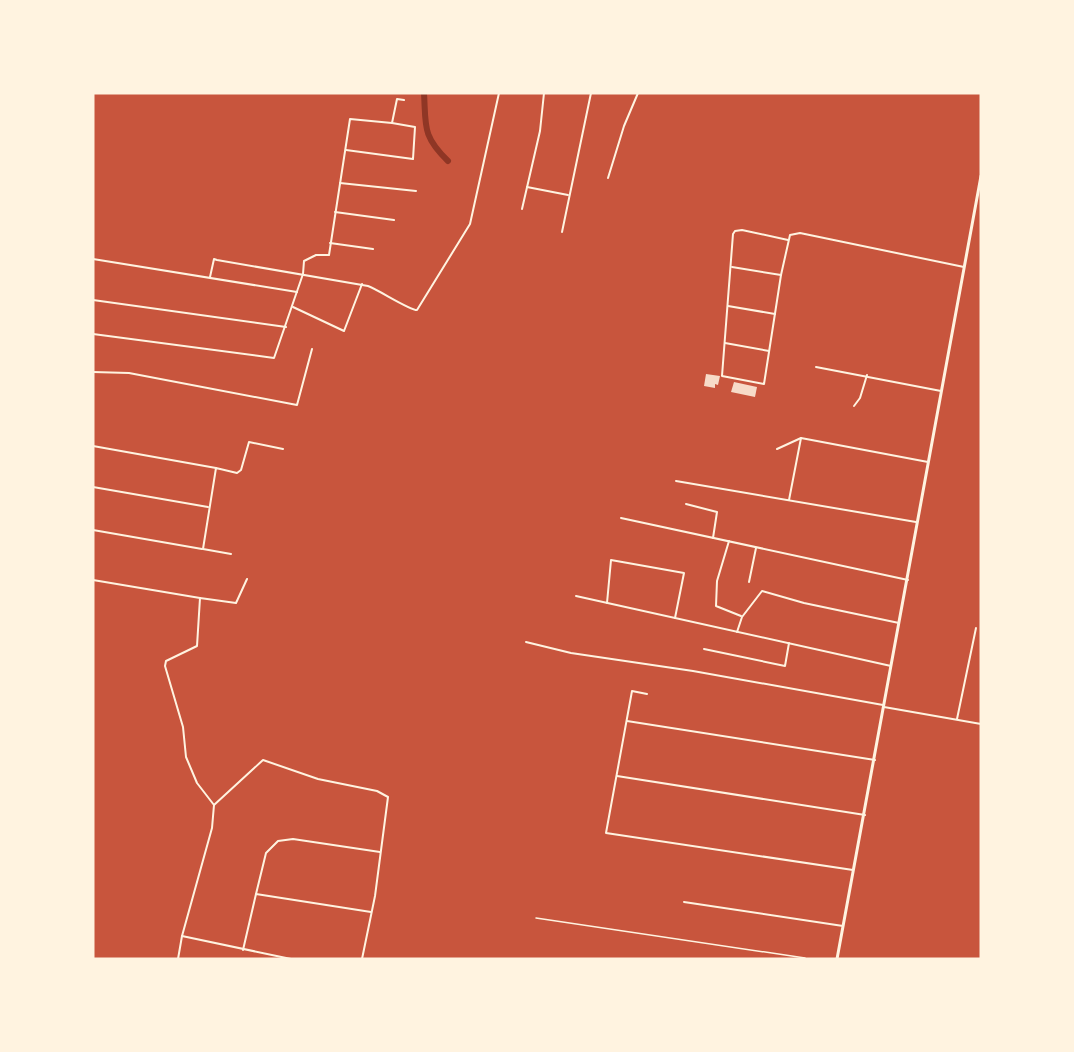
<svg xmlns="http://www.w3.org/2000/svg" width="1074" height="1052" viewBox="0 0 1074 1052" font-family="Overpass,sans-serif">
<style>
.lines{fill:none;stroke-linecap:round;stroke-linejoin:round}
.canal{stroke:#8f3625;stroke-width:6}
.building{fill:#f7dbc8}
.service{stroke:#fff3e0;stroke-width:1.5}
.minor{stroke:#fff3e0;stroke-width:2}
.tertiary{stroke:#fff3e0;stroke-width:3}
</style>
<rect width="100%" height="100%" fill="#c8553d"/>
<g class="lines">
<path class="canal" d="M424 93C426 126 422 136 448 161"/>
</g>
<g class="building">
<polygon points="706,374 720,376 718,385 715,384 715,388 704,386"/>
<polygon points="734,382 757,387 755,397 731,392"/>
</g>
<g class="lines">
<polyline class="service" points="536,918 805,958"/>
<g class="minor">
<polyline points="346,150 413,159 415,127 392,123"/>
<polyline points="608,178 624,126 638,93"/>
<polyline points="340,183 416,191"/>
<polyline points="527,187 568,195"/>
<polyline points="522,209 540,131 544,93"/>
<polyline points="335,212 394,220"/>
<polyline points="562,232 591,93"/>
<polyline points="788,240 742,230 735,231 733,234 722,376 764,384 781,275 790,235 800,233 964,267"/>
<polyline points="330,243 373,249"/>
<polyline points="93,259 297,292"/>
<polyline points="732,267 781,275"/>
<path d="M210 277 214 259 217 260 368 286C379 290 409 310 417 310L470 224 499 93"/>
<polyline points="93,300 286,327"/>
<polyline points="728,306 775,314"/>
<polyline points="293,307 344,331 362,284"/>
<polyline points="93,334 274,358 303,274 304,261 316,255 329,255 350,119 392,123 397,99 404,100"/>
<polyline points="725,343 769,351"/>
<polyline points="816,367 941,391"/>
<polyline points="93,372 129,373 297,405 312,349"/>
<polyline points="854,406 860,398 867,375"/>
<polyline points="93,446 216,468"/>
<polyline points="777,449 801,438"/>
<polyline points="676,481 916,522"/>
<polyline points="93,487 208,507"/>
<polyline points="789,500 801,438 928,462"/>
<polyline points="686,504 717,512 713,538"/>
<polyline points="621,518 908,580"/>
<polyline points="93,530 202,549"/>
<polyline points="729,541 717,581 716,606 741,616"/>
<polyline points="231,554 203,549 216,468 237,473 241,470 249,442 283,449"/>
<polyline points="93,580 200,598"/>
<polyline points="749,582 756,548"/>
<polyline points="576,596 891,666"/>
<polyline points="607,603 611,560 684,573 675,618"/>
<polyline points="737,632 742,617 762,591 804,603 899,623"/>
<polyline points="526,642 571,653 693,671 883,705"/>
<polyline points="704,649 785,666 789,643"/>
<polyline points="647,694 632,691 606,833 853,870"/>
<polyline points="884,707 981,724"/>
<polyline points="957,719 976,628"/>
<polyline points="627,721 875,760"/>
<polyline points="617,776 865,815"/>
<polyline points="214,805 263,760 318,779 377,791 388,797 375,896 362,959"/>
<polyline points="214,805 197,783 186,757 183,727 165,666 166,661 197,646 200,598 236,603 247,579"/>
<polyline points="214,805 212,828 182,936 291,959"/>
<polyline points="256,894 266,853 278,841 293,839 380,852"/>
<polyline points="684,902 843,926"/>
<polyline points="243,950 256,894 371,912"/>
<polyline points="178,959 182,936"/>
<polyline points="805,959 813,959"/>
</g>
<polyline class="tertiary" points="837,959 981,176"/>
</g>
<rect width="1074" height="1052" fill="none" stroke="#fff3e0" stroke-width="189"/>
</svg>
